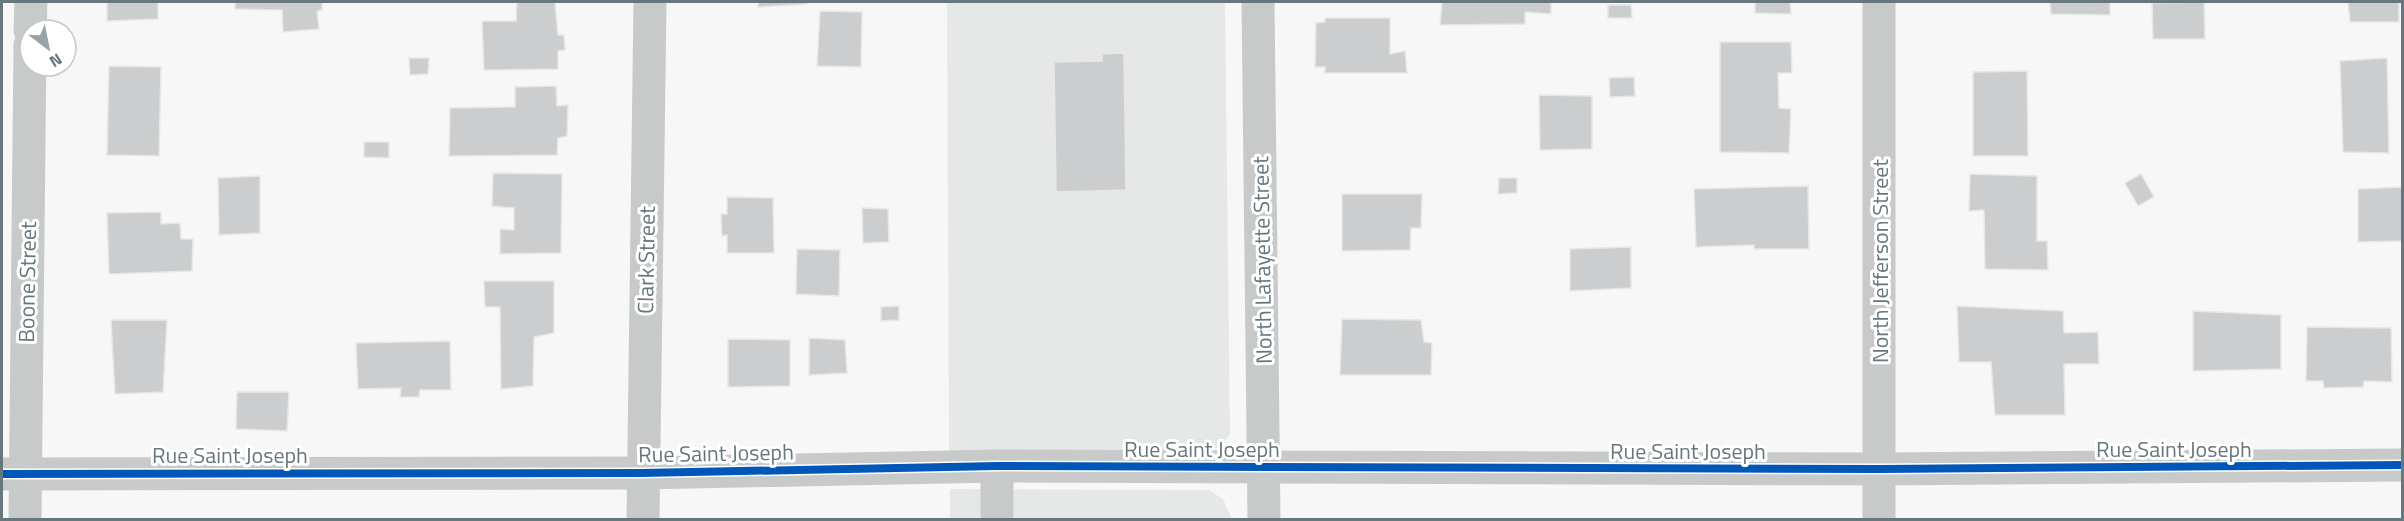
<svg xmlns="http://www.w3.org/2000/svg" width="2404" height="521" viewBox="0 0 2404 521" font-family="'Titillium Web',sans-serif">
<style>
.built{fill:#e6e8e7}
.building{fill:#cbcdce;stroke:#e7e7e6;stroke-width:1.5}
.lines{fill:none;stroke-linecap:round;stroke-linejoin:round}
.minor{stroke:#c8caca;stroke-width:33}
.cycleway-casing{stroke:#fff;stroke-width:11}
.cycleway{stroke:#0057b8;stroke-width:8}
.labels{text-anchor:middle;stroke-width:6;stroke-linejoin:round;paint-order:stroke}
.street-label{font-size:22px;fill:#66777e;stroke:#fff}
</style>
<rect width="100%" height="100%" fill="#f7f7f7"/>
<g class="built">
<polygon points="947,2 1225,2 1230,434 1221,446 1206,451 949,451"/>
<polygon points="950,489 1209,490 1223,499 1232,519 950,519"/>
</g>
<g class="building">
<polygon points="107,2 158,2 158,19 107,21"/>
<polygon points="235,2 322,2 322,10 317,11 319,29 283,32 282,10 235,9"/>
<polygon points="517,2 555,2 558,35 564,35 565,50 558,51 558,69 484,70 482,21 516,21"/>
<polygon points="758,2 808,2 808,4 758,7"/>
<polygon points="1442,2 1551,2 1551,14 1525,12 1525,24 1440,25"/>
<polygon points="1755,2 1790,2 1791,14 1755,13"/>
<polygon points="2050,2 2110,2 2110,15 2051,14"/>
<polygon points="2204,2 2205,39 2153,39 2152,3"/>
<polygon points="2348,2 2399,2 2399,22 2350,22"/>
<polygon points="1608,5 1631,5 1632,18 1608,18"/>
<polygon points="820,11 862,12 861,67 817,66"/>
<polygon points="1325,18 1390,18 1390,54 1405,51 1407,73 1325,73 1325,67 1315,67 1316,23 1325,22"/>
<polygon points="1720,42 1791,42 1792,73 1778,73 1779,108 1791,109 1789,153 1720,152"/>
<polygon points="1124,53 1126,190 1056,192 1054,62 1102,61 1102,54"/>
<polygon points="409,58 429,58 428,74 410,75"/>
<polygon points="2387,58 2389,153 2343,152 2340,61"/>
<polygon points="109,66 161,67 159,156 107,155"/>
<polygon points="2027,71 2028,156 1973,156 1973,72"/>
<polygon points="1634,77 1635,96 1610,97 1609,78"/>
<polygon points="556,86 557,106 568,105 567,136 558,138 557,155 449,156 450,108 515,107 515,87"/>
<polygon points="1539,95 1592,96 1592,149 1540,150"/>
<polygon points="364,142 389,142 389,158 364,157"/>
<polygon points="493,173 562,174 561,253 500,254 500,229 514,230 514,208 492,206"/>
<polygon points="1970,174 2037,176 2037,241 2047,241 2048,270 1985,269 1984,210 1969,211"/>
<polygon points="2141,174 2154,197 2138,206 2125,183"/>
<polygon points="260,176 260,233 219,235 218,178"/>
<polygon points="1499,178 1517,178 1517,193 1498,194"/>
<polygon points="1808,186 1809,249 1754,249 1754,245 1696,247 1694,189"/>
<polygon points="2402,187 2402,241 2358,242 2358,189"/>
<polygon points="1342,194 1422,194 1421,228 1411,228 1410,250 1342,251"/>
<polygon points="727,197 773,198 774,253 727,253 727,235 722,236 721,214 727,214"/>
<polygon points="862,208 888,209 889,242 863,243"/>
<polygon points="161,212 161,224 180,223 181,239 193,239 192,271 109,274 107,213"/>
<polygon points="1631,247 1631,288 1570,291 1570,249"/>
<polygon points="797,249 840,250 839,296 796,294"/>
<polygon points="484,281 554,281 554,333 534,337 533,386 501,389 500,307 485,307"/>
<polygon points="899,306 899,320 881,321 881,307"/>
<polygon points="1957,306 2063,311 2064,333 2098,332 2099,364 2064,364 2065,415 1995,415 1991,362 1959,362"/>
<polygon points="2193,311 2281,315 2281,369 2193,371"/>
<polygon points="1342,319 1421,320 1424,342 1432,343 1431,375 1340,375"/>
<polygon points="111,320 167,320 163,392 115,394"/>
<polygon points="2307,327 2391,328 2392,382 2364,381 2363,387 2324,388 2323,381 2306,381"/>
<polygon points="809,338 845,340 847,373 809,375"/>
<polygon points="728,339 790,340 790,386 728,387"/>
<polygon points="450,341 451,390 420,390 419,397 400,397 401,388 358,389 356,343"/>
<polygon points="237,392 289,392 287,431 236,429"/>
</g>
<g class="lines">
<g class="minor">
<polyline points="1258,2 1264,520"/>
<polyline points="1879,2 1879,520"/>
<polyline points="30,30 31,2"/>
<polyline points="2,474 642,473 997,466 1880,469 2402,465"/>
<polyline points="25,520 30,45"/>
<polyline points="643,520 650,2"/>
<polyline points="997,520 997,466"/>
</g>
<g class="cycleway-casing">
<polyline id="cycleway" points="2,474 642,473 997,466 1880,469 2402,465"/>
</g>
<use href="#cycleway" class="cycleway"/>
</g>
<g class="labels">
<g class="street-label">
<text transform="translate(646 260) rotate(-89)" y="8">Clark Street</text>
<text transform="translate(1262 260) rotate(-91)" y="8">North Lafayette Street</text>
<text transform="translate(1880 261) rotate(-90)" y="8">North Jefferson Street</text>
<text transform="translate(27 282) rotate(-89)" y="8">Boone Street</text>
<text x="1202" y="457">Rue Saint Joseph</text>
<text x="2174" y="457">Rue Saint Joseph</text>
<text x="1688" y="459">Rue Saint Joseph</text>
<text transform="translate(716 453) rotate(-1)" y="8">Rue Saint Joseph</text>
<text x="230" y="463">Rue Saint Joseph</text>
</g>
</g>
<rect width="2404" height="521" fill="none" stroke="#66777e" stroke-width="6"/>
<g transform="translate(48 48) rotate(148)"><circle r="28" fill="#ffffff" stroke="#c2c9cb" stroke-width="1.5"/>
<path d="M0-4.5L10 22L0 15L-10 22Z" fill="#99a4a8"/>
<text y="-9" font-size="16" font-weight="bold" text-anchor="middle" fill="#66777e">N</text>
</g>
</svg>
